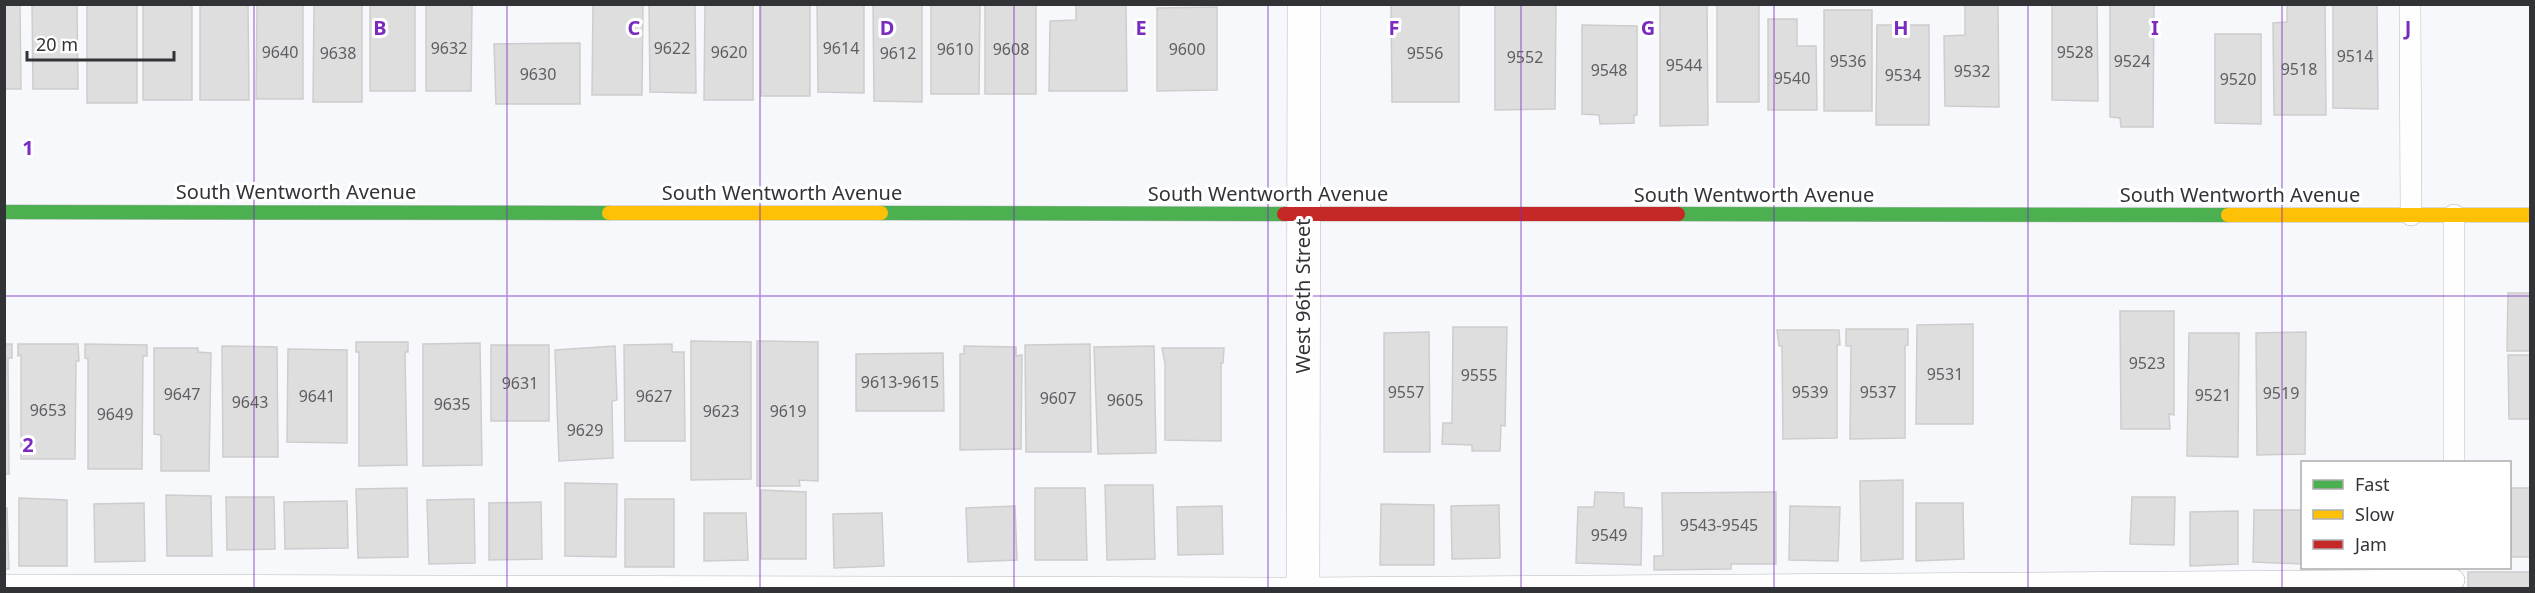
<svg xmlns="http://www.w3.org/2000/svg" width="2535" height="593" viewBox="0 0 2535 593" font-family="'Noto Sans',sans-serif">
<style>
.building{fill:#dfdedf;stroke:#cecdce;stroke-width:1.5}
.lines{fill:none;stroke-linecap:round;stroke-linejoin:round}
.lane-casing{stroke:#b8babd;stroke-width:22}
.street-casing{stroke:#b8babd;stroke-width:34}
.fast-casing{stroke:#b8babd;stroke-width:15}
.slow-casing{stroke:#b8babd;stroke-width:15}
.jam-casing{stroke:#b8babd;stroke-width:15}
.lane{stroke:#fefefe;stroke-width:21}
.street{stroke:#fefefe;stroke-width:33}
.fast{stroke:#4caf50;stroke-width:14}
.slow{stroke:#ffc107;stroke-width:14}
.jam{stroke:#c62828;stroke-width:14}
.grid{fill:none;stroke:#7b2cbf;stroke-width:1.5;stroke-opacity:0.55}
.labels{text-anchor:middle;stroke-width:6;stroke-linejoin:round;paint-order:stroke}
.number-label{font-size:16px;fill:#5e5e62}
.street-label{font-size:20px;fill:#313337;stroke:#fff}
.grid-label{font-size:20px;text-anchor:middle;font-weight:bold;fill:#7b2cbf;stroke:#fff;stroke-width:6;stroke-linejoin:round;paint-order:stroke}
</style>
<rect width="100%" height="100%" fill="#f6f8fb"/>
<g class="building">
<polygon points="4,4 20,4 21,89 4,89"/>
<polygon points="32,4 77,4 78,89 33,89"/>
<rect x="87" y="4" width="50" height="99"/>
<rect x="143" y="4" width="49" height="96"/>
<polygon points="200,4 248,4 249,100 200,100"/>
<polygon points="257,4 303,4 303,99 256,99"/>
<polygon points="314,4 362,4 362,102 313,102"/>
<rect x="370" y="4" width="45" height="87"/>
<polygon points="426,4 472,4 471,91 426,91"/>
<polygon points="593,4 643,4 642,95 592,95"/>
<polygon points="649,4 695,4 696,93 650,92"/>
<polygon points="705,4 753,4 753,100 704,100"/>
<rect x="761" y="4" width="49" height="92"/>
<polygon points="817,4 864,4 864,93 818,92"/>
<polygon points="873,4 922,4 922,102 874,101"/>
<polygon points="931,4 980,4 979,94 931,94"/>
<rect x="985" y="4" width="51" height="90"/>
<polygon points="1076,4 1126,4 1127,91 1049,91 1050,21 1076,20"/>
<polygon points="1391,4 1459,4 1459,102 1392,102"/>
<polygon points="1495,4 1556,4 1555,109 1495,110"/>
<polygon points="1660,4 1707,4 1708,125 1660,126"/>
<rect x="1717" y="4" width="42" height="98"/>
<polygon points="1965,4 1998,4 1999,107 1945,106 1944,36 1965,35"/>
<polygon points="2052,4 2097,4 2098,101 2052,100"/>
<polygon points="2110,4 2154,4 2153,127 2121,127 2120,118 2110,117"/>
<polygon points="2287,4 2325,4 2326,115 2274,115 2273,23 2287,22"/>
<polygon points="2333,4 2377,4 2378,109 2333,108"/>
<polygon points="1217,7 1217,90 1157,91 1157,8"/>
<rect x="1824" y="10" width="48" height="101"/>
<polygon points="1768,19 1797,19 1797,46 1816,46 1817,110 1768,110"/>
<polygon points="1582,25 1637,26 1637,115 1634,115 1634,123 1600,124 1599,115 1582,114"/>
<polygon points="1877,25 1929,25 1929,125 1876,125"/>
<polygon points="2215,34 2261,34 2261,124 2215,123"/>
<polygon points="580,43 580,104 496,104 494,44"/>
<polygon points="2508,293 2530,293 2530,351 2507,351"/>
<polygon points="2120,311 2174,311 2174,415 2169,414 2170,429 2121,429"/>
<polygon points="1973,324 1973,424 1916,424 1917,325"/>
<polygon points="1453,327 1507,327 1505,426 1501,425 1500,451 1472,451 1472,445 1442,444 1443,423 1452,423"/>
<polygon points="1846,329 1908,329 1908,345 1905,346 1905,438 1850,439 1851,346 1846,346"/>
<polygon points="1777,330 1839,330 1840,345 1837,345 1837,438 1783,439 1782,346 1779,346"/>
<polygon points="1429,332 1430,452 1384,452 1384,333"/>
<polygon points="2306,332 2305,454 2257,455 2256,333"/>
<polygon points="2189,333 2239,333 2238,457 2187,456"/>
<polygon points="691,341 751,342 751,479 691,480"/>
<polygon points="757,341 818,342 818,481 799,480 800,486 757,486"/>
<polygon points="356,342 408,342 408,352 405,352 407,465 359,466 359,352 356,352"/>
<polygon points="480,343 482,465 423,466 423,344"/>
<polygon points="4,344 12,344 12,358 8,358 9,474 4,474"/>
<polygon points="18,344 78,344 79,361 76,361 75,459 21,459 21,355 18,356"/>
<polygon points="85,344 147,345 147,356 143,356 142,469 88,469 88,359 85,358"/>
<polygon points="672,344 672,352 684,352 685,441 625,441 624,345"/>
<polygon points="1090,344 1091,452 1026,452 1025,345"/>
<rect x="491" y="345" width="58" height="76"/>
<polygon points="222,346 277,347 278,457 223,457"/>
<polygon points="615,346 617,400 612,401 613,458 559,461 555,350"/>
<polygon points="964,346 1016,347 1016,356 1022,355 1021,449 960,450 960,354 964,354"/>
<polygon points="1154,346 1156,453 1098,454 1094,347"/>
<polygon points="154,348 198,348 198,352 211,353 209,471 161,471 161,435 154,434"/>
<polygon points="1162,348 1224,348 1223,363 1221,363 1221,441 1165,440 1165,363"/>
<polygon points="288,349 347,350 347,443 287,442"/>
<polygon points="943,353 944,411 856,411 856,354"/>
<polygon points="2508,355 2530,355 2530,419 2509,419"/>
<polygon points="1903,480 1903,559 1861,561 1860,481"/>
<polygon points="565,483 617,484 616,557 565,556"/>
<polygon points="1105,485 1153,485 1155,559 1107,560"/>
<polygon points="407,488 408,557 358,558 356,489"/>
<polygon points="1035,488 1085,488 1087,560 1035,560"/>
<rect x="2510" y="488" width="20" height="69"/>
<polygon points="761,490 806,492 806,559 761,559"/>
<polygon points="1595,492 1624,493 1624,507 1642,508 1641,565 1576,563 1578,507 1594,507"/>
<polygon points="1776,492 1776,564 1731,564 1731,569 1654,570 1654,556 1663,556 1662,493"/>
<polygon points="166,495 211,496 212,556 167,556"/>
<polygon points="226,497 274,497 275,549 227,550"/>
<polygon points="2132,497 2175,497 2174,545 2130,544"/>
<polygon points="19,498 67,500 67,566 19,566"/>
<polygon points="474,499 475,563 429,564 427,500"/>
<rect x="625" y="499" width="49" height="68"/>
<polygon points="347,501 348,548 285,549 284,502"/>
<polygon points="541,502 542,559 489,560 489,503"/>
<polygon points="144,503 145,561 95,562 94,504"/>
<polygon points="1916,503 1963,503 1964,559 1916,561"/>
<polygon points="1381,504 1434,505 1434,565 1380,565"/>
<polygon points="1499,505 1500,558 1452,559 1451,506"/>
<polygon points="1015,506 1017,560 968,562 966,508"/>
<polygon points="1222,506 1223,554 1178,555 1177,507"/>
<polygon points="1790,506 1840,507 1838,561 1789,560"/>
<polygon points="4,508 7,508 9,569 4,569"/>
<polygon points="2254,510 2302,510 2302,564 2253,562"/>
<polygon points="2238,511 2238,564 2190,566 2190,512"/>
<polygon points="704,513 746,513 748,560 704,561"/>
<polygon points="882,513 884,566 834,568 833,514"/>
<rect x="2468" y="572" width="62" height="16"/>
</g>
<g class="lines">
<g class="lane-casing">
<g id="lane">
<polyline points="2410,4 2411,215"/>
<polyline points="2454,462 2454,215"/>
<polyline points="4,585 1303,588 2454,580"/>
</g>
</g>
<g class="street-casing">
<polyline id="street" points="1303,588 1304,4"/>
</g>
<g class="fast-casing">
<g id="fast">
<polyline points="4,212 609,213"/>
<polyline points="881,213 1284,214"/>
<polyline points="1678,214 2228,215"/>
</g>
</g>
<g class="slow-casing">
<g id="slow">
<polyline points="609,213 881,213"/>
<polyline points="2228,215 2530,215"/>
</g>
</g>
<g class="jam-casing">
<polyline id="jam" points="1284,214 1678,214"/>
</g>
<use href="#lane" class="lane"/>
<use href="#street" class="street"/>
<use href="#fast" class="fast"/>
<use href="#slow" class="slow"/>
<use href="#jam" class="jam"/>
</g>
<path class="grid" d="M254 4V588M507 4V588M760 4V588M1014 4V588M1268 4V588M1521 4V588M1774 4V588M2028 4V588M2282 4V588M4 296H2530"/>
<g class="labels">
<g class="number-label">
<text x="449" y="54">9632</text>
<text x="672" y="54">9622</text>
<text x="841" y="54">9614</text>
<text x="955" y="55">9610</text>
<text x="1011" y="55">9608</text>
<text x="1187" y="55">9600</text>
<text x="280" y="58">9640</text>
<text x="729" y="58">9620</text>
<text x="2075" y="58">9528</text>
<text x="338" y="59">9638</text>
<text x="898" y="59">9612</text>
<text x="1425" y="59">9556</text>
<text x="2355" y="62">9514</text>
<text x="1525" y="63">9552</text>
<text x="1848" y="67">9536</text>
<text x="2132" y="67">9524</text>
<text x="1684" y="71">9544</text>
<text x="2299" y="75">9518</text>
<text x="1609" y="76">9548</text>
<text x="1972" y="77">9532</text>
<text x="538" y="80">9630</text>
<text x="1903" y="81">9534</text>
<text x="1792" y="84">9540</text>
<text x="2238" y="85">9520</text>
<text x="2147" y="369">9523</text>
<text x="1945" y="380">9531</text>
<text x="1479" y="381">9555</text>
<text x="900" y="388">9613-9615</text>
<text x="520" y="389">9631</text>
<text x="1406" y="398">9557</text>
<text x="1810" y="398">9539</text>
<text x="1878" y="398">9537</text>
<text x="2281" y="399">9519</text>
<text x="182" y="400">9647</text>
<text x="2213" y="401">9521</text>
<text x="317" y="402">9641</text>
<text x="654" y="402">9627</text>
<text x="1058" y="404">9607</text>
<text x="1125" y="406">9605</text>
<text x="250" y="408">9643</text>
<text x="452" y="410">9635</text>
<text x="48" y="416">9653</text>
<text x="721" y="417">9623</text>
<text x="788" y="417">9619</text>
<text x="115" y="420">9649</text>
<text x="585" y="436">9629</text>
<text x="1719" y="531">9543-9545</text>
<text x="1609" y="541">9549</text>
</g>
<g class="street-label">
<text x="296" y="199">South Wentworth Avenue</text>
<text x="782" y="200">South Wentworth Avenue</text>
<text x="1268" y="201">South Wentworth Avenue</text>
<text x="1754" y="202">South Wentworth Avenue</text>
<text x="2240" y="202">South Wentworth Avenue</text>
<text transform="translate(1303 296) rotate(-90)" y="7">West 96th Street</text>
</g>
</g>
<g class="grid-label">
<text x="380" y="35">B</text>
<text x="634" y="35">C</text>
<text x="887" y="35">D</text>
<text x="1141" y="35">E</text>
<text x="1394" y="35">F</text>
<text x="1648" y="35">G</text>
<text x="1901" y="35">H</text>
<text x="2155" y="35">I</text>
<text x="2408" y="35">J</text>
<text x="28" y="155">1</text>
<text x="28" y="452">2</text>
</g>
<rect width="2535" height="593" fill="none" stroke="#313337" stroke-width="12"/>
<rect x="2301" y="461" width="210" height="108" fill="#ffffff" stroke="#adadaf" stroke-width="1.5"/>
<rect x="2313" y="480" width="30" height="9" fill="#4caf50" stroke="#adadaf" stroke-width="1.5"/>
<text x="2355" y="491" font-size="18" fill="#313337">Fast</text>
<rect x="2313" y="510" width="30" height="9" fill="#ffc107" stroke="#adadaf" stroke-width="1.5"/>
<text x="2355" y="521" font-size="18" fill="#313337">Slow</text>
<rect x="2313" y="540" width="30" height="9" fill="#c62828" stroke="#adadaf" stroke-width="1.5"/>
<text x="2355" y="551" font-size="18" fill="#313337">Jam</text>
<path d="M27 51v9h147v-9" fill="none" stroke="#313337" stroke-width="3"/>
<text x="36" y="51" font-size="18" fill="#313337" stroke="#ffffff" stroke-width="4.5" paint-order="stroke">20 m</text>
</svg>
